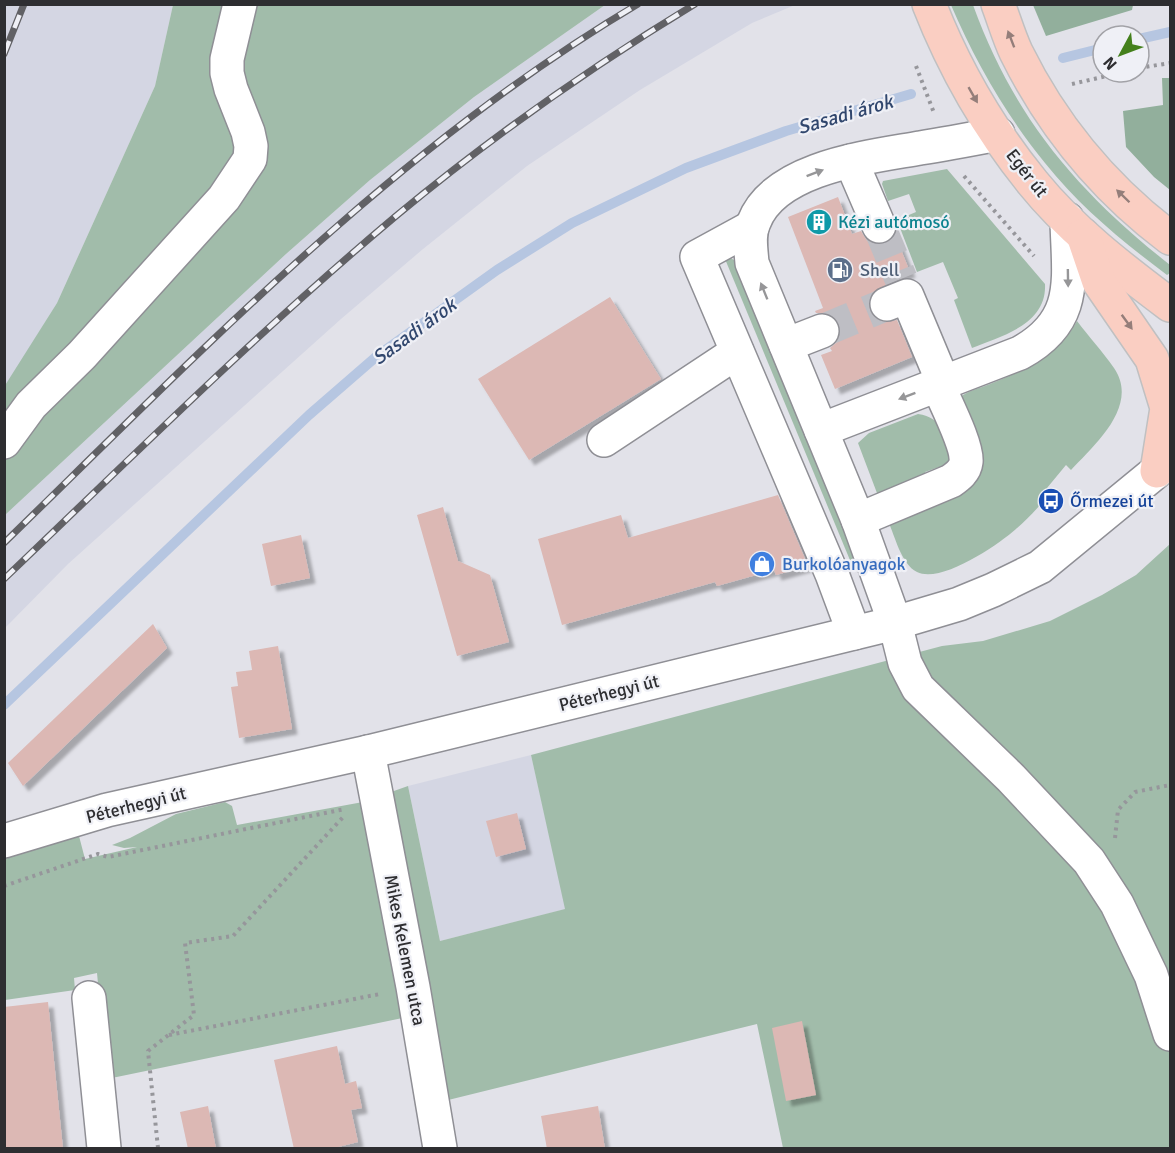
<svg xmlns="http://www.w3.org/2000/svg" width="1175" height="1153" viewBox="0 0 1175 1153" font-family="Signika,sans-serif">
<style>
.built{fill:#d4d6e3}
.green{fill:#a1bcaa}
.forest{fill:#92af9c}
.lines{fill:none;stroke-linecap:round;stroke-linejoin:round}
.stream{stroke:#b6c6e1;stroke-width:10}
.building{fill:#dcb8b4;filter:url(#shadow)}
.minor-tunnel{stroke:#bebec4;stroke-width:33;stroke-dasharray:33 16;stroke-linecap:butt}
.minor-casing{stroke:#8f8f95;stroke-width:36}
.major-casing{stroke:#c0c0c1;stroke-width:36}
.path{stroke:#96969b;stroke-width:4;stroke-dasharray:3 4.5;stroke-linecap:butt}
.minor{stroke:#fff;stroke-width:33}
.major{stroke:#facec2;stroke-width:33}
.rail-casing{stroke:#616165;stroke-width:7}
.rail{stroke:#eff0f6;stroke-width:4.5;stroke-dasharray:14;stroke-linecap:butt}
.oneway{fill:#947e7a}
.oneway2{fill:#969698}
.labels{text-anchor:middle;stroke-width:4.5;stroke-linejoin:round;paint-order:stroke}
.street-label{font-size:18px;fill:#2e2e31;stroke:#eff0f6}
.culture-label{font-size:18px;fill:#0d838f;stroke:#eff0f6;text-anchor:start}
.service-label{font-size:18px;fill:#4e5e75;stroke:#eff0f6;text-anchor:start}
.transit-label{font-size:18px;fill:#164399;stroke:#eff0f6;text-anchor:start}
.shop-label{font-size:18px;fill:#366cbe;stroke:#eff0f6;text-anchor:start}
.water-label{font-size:20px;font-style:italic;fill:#31476e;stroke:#eff0f6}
</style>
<defs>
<filter id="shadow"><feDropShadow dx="5.5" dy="5.5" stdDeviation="1.5" flood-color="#0004"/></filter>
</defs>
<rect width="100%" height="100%" fill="#e2e2e9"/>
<g class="built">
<polygon points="5,5 173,5 155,86 57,303 5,387"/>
<polygon points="605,5 795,5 752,23 640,90 527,166 423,249 341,319 68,564 5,628 5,515 286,254 370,180 474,97"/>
<polygon points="531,755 566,909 440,941 408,786"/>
</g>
<g class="green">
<polygon points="173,5 605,5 474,97 370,180 286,254 5,515 4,387 57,303 155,86"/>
<path d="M951 5H973C1014 118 1077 191 1170 265V273L1167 275C1123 242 1079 206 1045 163 1006 115 975 61 951 5Z"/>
<path d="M947 169 1045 284C1047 325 1001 336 972 348L954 300 958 298 943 262 917 272 897 220 916 212 909 194 888 201 882 184 883 181Z"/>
<polygon points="731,258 735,261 740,272 860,562 852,565 725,259"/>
<path d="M1077 321C1089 337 1103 352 1114 368 1140 406 1094 445 1071 470L1066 465 1047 488 1051 493C1040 505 1029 518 1016 529 998 545 941 584 917 572 901 564 895 536 888 521L955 494 960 397C968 391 980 388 990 384 1028 368 1056 358 1077 321Z"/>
<path d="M918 414C943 417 945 437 952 458L942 475 939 467 925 472 928 482 880 501 858 443 869 433Z"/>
<polygon points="1170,544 1170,1148 783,1148 757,1024 432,1104 417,1015 107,1079 97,973 74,978 75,990 5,1000 4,856 42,843 79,836 85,859 137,847 124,848 112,845 130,838 176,814 225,802 232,806 237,825 363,802 408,786 440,941 565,909 531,755 942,646 983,641 1050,621 1102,595 1136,575"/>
</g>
<g class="forest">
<polygon points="1033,5 1133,5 1132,10 1046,36"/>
<polygon points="1162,78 1170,78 1170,190 1154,177 1126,147 1123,111 1163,105"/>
</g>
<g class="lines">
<g class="stream">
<polyline points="1139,39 1170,32"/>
<polyline points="1063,58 1103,48"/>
<polyline points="4,705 309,415 377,356 497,270 572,223 686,168 786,131 911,94"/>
</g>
</g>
<g class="building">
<polygon points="838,197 852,234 861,231 867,241 877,245 887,243 895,235 910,272 889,280 890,283 873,292 869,301 869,310 875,318 884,322 897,320 912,357 835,389 821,355 832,351 830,348 837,342 841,333 840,325 833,316 825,313 816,313 815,311 823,308 788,217"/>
<polygon points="610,297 661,379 529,460 478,379"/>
<polygon points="778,495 808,566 776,575 774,570 717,586 715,582 562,625 538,539 621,515 628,538"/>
<polygon points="443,507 458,561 490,575 509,642 457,656 417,515"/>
<polygon points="301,535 310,578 271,586 262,544"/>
<polygon points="153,624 167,648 23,786 8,763"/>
<polygon points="278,646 292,729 239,738 231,687 238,686 236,672 252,670 249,651"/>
<polygon points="517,813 526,849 496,857 486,821"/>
<polygon points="48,1002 63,1149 6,1149 4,1130 4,1007"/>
<polygon points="802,1021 816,1095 786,1101 772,1028"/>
<polygon points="337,1046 345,1084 356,1081 362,1108 351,1110 358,1142 330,1149 294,1149 274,1060"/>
<polygon points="208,1106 216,1149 188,1149 180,1112"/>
<polygon points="598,1106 605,1149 547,1149 541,1116"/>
</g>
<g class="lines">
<g class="minor-tunnel">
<polyline points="879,226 901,279"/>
<polyline points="822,331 887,304"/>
</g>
<g class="minor-casing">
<g id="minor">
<path d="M998 134C972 139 946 144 920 148 870 157 775 167 754 222 748 235 751 249 752 263L858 520 895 623 905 663 918 688 1011 778 1089 861 1117 904 1151 975 1170 1034"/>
<polyline points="851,161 879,226"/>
<polyline points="752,227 697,257 832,574 854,633"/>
<polyline points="887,304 907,296 943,382"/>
<polyline points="786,345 822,331"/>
<path d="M821 430 1020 353C1080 320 1068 278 1067 219"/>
<polyline points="604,440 737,352"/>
<polyline points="4,442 31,405 82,355 224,198 250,159 251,146 248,132 231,89 227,73 227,59 240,4"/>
<path d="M858 520 951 481C958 476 965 471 966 462 968 446 945 402 938 385"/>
<polyline points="368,752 413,987 440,1148"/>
<polyline points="4,841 107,810 368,752 895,623 959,604 993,590 1040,567 1157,471 1170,454"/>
<polyline points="89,998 104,1148"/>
</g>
</g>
<g class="major-casing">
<g id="major">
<path d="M929 4C954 68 990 130 1033 183 1071 230 1122 269 1170 305"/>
<path d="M998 4C1004 20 1009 37 1016 52 1052 125 1105 189 1170 238"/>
<polyline points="1083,235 1099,282 1152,359 1167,408 1157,471"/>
</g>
</g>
<g class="path">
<polyline points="916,66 934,113"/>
<polyline points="1139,68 1170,63"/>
<polyline points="1072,84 1124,72"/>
<polyline points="964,176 1034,256"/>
<polyline points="1115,838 1118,810 1135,792 1170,785"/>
<polyline points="4,886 98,854 108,857 345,809"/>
<polyline points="169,1035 380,994"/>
<polyline points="158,1148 148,1051 194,1015 185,943 233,936 345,815"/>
</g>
<use href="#minor" class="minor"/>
<use href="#major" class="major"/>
<g class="rail-casing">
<g id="rail">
<polyline points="4,54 24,4"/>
<path d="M4 543C202 350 398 146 638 4"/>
<path d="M4 579C133 456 260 330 396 216 490 138 591 67 695 4"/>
</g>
</g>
<use href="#rail" class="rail"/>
</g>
<defs><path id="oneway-solid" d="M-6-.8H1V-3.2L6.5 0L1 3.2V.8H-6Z" transform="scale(1.5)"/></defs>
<g class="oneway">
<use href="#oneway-solid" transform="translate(1011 39) rotate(-111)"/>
<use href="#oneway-solid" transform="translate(973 95) rotate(60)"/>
<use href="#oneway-solid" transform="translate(1123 196) rotate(-136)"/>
<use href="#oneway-solid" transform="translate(1127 322) rotate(54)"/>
</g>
<g class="oneway2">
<use href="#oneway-solid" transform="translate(815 173) rotate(-21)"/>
<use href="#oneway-solid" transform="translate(1068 278) rotate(89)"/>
<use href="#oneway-solid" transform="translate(764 291) rotate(-112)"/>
<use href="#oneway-solid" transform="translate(907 396) rotate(159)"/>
</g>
<defs>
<g id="building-disc" transform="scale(1.35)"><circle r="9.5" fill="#0f9aa8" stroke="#eff0f6"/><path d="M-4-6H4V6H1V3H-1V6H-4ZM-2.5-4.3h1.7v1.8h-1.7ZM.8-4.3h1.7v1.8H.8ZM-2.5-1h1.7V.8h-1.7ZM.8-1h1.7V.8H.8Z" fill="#fff"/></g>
<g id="fuel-disc" transform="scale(1.35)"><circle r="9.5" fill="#5c6f8a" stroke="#eff0f6"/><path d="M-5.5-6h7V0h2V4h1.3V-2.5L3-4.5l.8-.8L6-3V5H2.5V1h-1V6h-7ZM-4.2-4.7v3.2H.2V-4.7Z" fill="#fff"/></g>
<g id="bus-disc" transform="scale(1.35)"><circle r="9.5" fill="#1a4fb4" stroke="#eff0f6"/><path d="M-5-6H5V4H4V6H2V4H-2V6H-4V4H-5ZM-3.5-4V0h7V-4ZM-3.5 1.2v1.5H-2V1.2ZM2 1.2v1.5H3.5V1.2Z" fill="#fff"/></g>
<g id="shop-disc" transform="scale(1.35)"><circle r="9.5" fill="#3f7fe0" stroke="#eff0f6"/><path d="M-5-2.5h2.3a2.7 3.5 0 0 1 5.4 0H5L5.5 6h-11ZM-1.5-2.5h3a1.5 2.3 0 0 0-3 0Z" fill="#fff"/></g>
</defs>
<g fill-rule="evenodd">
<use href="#building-disc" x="819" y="222"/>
<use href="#fuel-disc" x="840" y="270"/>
<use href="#bus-disc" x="1051" y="501"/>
<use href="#shop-disc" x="762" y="564"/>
</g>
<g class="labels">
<g class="street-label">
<text transform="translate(1027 173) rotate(52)" y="6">Egér út</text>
<text transform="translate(609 693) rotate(-14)" y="6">Péterhegyi út</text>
<text transform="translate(136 805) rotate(-14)" y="6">Péterhegyi út</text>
<text transform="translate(405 950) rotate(79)" y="6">Mikes Kelemen utca</text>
</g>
<g class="culture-label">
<text x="838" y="228">Kézi autómosó</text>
</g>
<g class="service-label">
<text x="860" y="276">Shell</text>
</g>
<g class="transit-label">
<text x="1070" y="507">Őrmezei út</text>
</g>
<g class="shop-label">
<text x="782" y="570">Burkolóanyagok</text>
</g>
<g class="water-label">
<text transform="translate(845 114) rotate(-16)" y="7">Sasadi árok</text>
<text transform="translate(414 331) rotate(-36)" y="7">Sasadi árok</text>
</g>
</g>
<rect width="1175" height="1153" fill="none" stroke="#2e2e31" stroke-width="12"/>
<g transform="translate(1121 54) rotate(229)"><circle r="28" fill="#eff0f6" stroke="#a2a2a7" stroke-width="1.5"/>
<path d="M0-4.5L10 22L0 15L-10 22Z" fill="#44801c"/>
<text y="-9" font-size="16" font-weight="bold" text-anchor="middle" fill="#2e2e31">N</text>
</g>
</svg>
